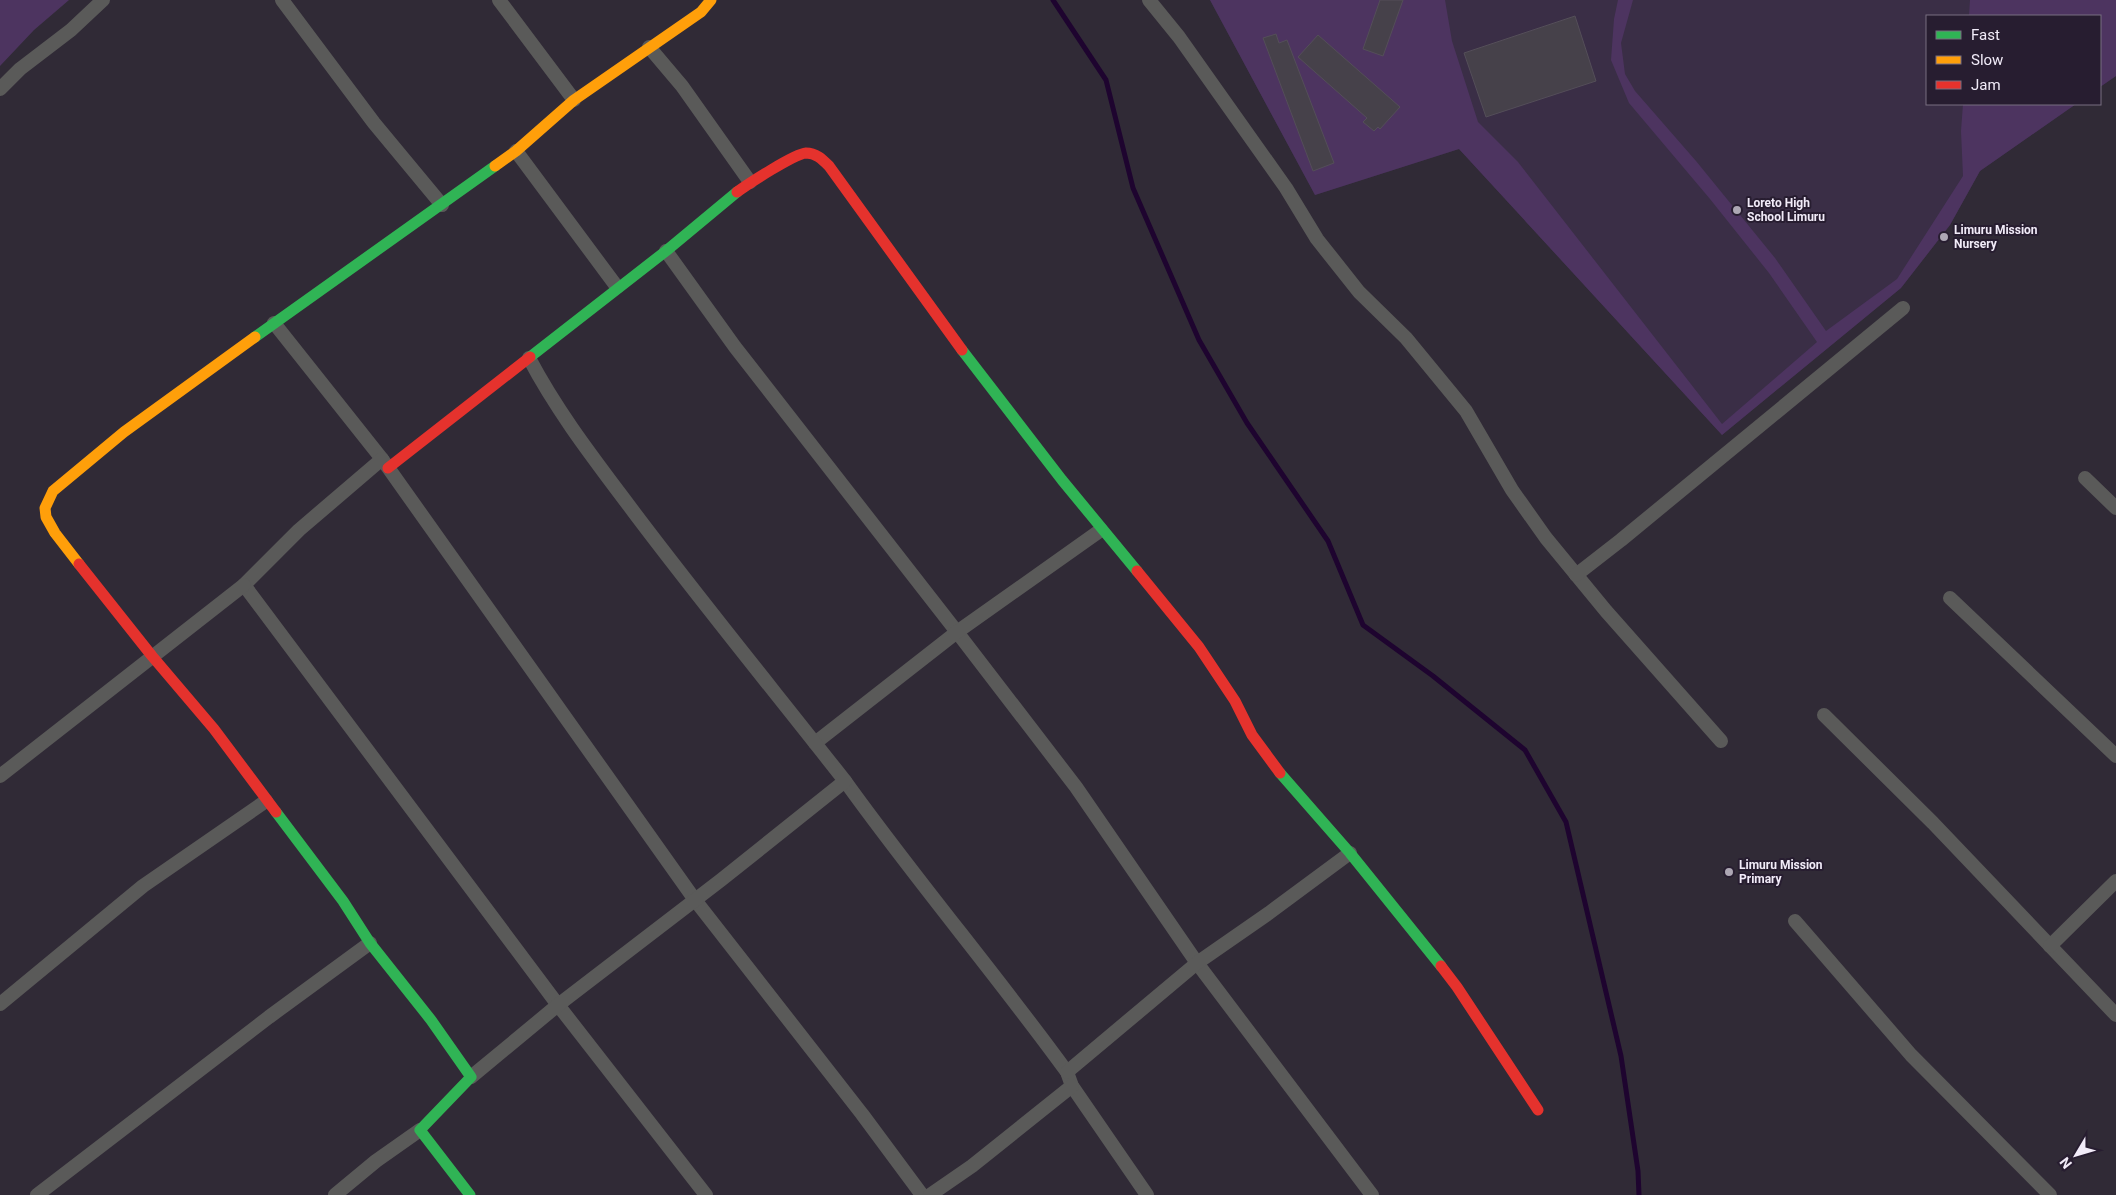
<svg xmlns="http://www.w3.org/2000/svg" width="2116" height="1195" viewBox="0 0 2116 1195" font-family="Roboto,sans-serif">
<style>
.built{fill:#3a2e46}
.green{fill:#4d3460}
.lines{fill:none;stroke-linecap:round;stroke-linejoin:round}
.stream{stroke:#1e042f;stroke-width:5}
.building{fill:#46414a;stroke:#544e59}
.street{stroke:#5a5a59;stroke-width:14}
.fast{stroke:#30b455;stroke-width:11}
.slow{stroke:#ff9f0a;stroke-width:11}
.jam{stroke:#e5322d;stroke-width:11}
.poi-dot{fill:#ada7b4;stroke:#271d30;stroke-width:2}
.labels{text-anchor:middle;stroke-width:4;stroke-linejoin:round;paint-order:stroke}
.poi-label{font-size:12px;font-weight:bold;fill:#f1ebf8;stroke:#271d30;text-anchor:start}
</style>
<rect width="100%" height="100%" fill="#302a36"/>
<polygon class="built" points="1210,0 2116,0 2116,76 2100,87 2100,16 1927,16 1927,104 2076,104 1980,171 1950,225 1901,288 1722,435 1459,149 1315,195"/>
<g class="green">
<polygon points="0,0 69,0 34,30 0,66"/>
<polygon points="1210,0 1445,0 1452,41 1478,122 1518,162 1722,424 1817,342 1769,273 1710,199 1629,103 1611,60 1614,19 1618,0 1633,0 1621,43 1625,74 1635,91 1696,161 1775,258 1826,331 1897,279 1963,176 1961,131 1963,104 2076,104 1980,171 1950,225 1901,288 1722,435 1459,149 1315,195"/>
<polygon points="1970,0 2116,0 2116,76 2100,87 2100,16 1969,16"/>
</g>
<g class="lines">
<polyline class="stream" points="1053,0 1106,80 1133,188 1199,340 1247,423 1328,541 1363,625 1433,676 1525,750 1566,822 1621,1056 1638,1171 1639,1195"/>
</g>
<g class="building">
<polygon points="1380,0 1403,0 1383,56 1363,49"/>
<polygon points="1575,16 1596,81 1486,117 1464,53"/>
<polygon points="1276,34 1279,43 1287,40 1334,163 1313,171 1263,38"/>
<polygon points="1318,35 1400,107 1380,129 1378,127 1374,131 1363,122 1367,118 1298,57"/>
</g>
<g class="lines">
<g class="street">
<polyline points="282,0 374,123 442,205"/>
<polyline points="499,0 574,100"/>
<polyline points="1149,0 1179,37 1286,188 1317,239 1359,292 1406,338 1466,411 1512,490 1546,538 1606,611 1721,741"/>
<polyline points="649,47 682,86 750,182"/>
<polyline points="0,89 20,69 71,30 103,0"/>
<polyline points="516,151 617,287"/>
<polyline points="666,251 735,347 957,632 1076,787 1197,963 1372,1195"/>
<polyline points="274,323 382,459 695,900 862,1114 922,1195"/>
<polyline points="382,459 299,530 244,585 558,1005 706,1195"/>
<polyline points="2085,478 2116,508"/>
<polyline points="1576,575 1621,540 1903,308"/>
<polyline points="1950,598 2116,756"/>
<polyline points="1824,715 1933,823 2116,1015"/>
<polyline points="815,743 957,632 1101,530"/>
<polyline points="0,776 244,585"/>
<path d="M845 781C916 880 995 973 1067 1072L1072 1086 1147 1195"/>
<polyline points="1795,921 1911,1055 2050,1195"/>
<polyline points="2050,946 2116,881"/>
<polyline points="0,1004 143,886 266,801"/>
<polyline points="1067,1072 1197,963 1269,913 1350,853"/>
<path d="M471 1077 558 1005 721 880 845 781C775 692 704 605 636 515 598 464 559 415 529 358"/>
<polyline points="37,1195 269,1017 370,943"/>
<polyline points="335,1195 376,1161 420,1130"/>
<polyline points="930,1195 972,1166 1072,1086"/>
</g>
<g class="fast">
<polyline points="255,337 495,166"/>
<polyline points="962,350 1062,480 1137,571"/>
<polyline points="530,357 666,251 737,192"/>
<polyline points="1280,773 1350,853 1441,966"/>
<polyline points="276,812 343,901 370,943 431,1020 471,1077 420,1130 470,1195"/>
</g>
<g class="slow">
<polyline points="495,166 516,151 574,100 701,12 711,0"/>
<polyline points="79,564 55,533 46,517 45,508 53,491 124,432 255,337"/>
</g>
<g class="jam">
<path d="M737 192C748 184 794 154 806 153 816 153 822 159 829 166L962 350"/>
<polyline points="388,468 530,357"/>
<polyline points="79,564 152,656 214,729 276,812"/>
<polyline points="1137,571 1199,647 1235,701 1252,735 1280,773"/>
<polyline points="1441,966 1457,987 1538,1110"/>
</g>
</g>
<g class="poi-dot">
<circle cx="1737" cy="210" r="5"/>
<circle cx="1944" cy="237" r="5"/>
<circle cx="1729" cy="872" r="5"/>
</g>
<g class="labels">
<g class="poi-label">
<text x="1747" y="207">Loreto High<tspan x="1747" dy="14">School Limuru</tspan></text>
<text x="1954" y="234">Limuru Mission<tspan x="1954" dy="14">Nursery</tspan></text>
<text x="1739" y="869">Limuru Mission<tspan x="1739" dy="14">Primary</tspan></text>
</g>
</g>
<rect x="1926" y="15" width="175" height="90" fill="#271d30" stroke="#786f80"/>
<rect x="1936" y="31" width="25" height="8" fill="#30b455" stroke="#786f80"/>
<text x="1971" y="40" font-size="15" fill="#f1ebf8">Fast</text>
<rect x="1936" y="56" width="25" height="8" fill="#ff9f0a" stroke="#786f80"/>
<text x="1971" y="65" font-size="15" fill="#f1ebf8">Slow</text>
<rect x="1936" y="81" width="25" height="8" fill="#e5322d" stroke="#786f80"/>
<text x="1971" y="90" font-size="15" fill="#f1ebf8">Jam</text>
<g transform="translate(2076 1155) rotate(232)" stroke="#271d30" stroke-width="4" paint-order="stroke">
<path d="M0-4L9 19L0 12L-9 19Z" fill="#f1ebf8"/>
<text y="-8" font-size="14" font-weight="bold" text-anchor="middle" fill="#f1ebf8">N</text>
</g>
</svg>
